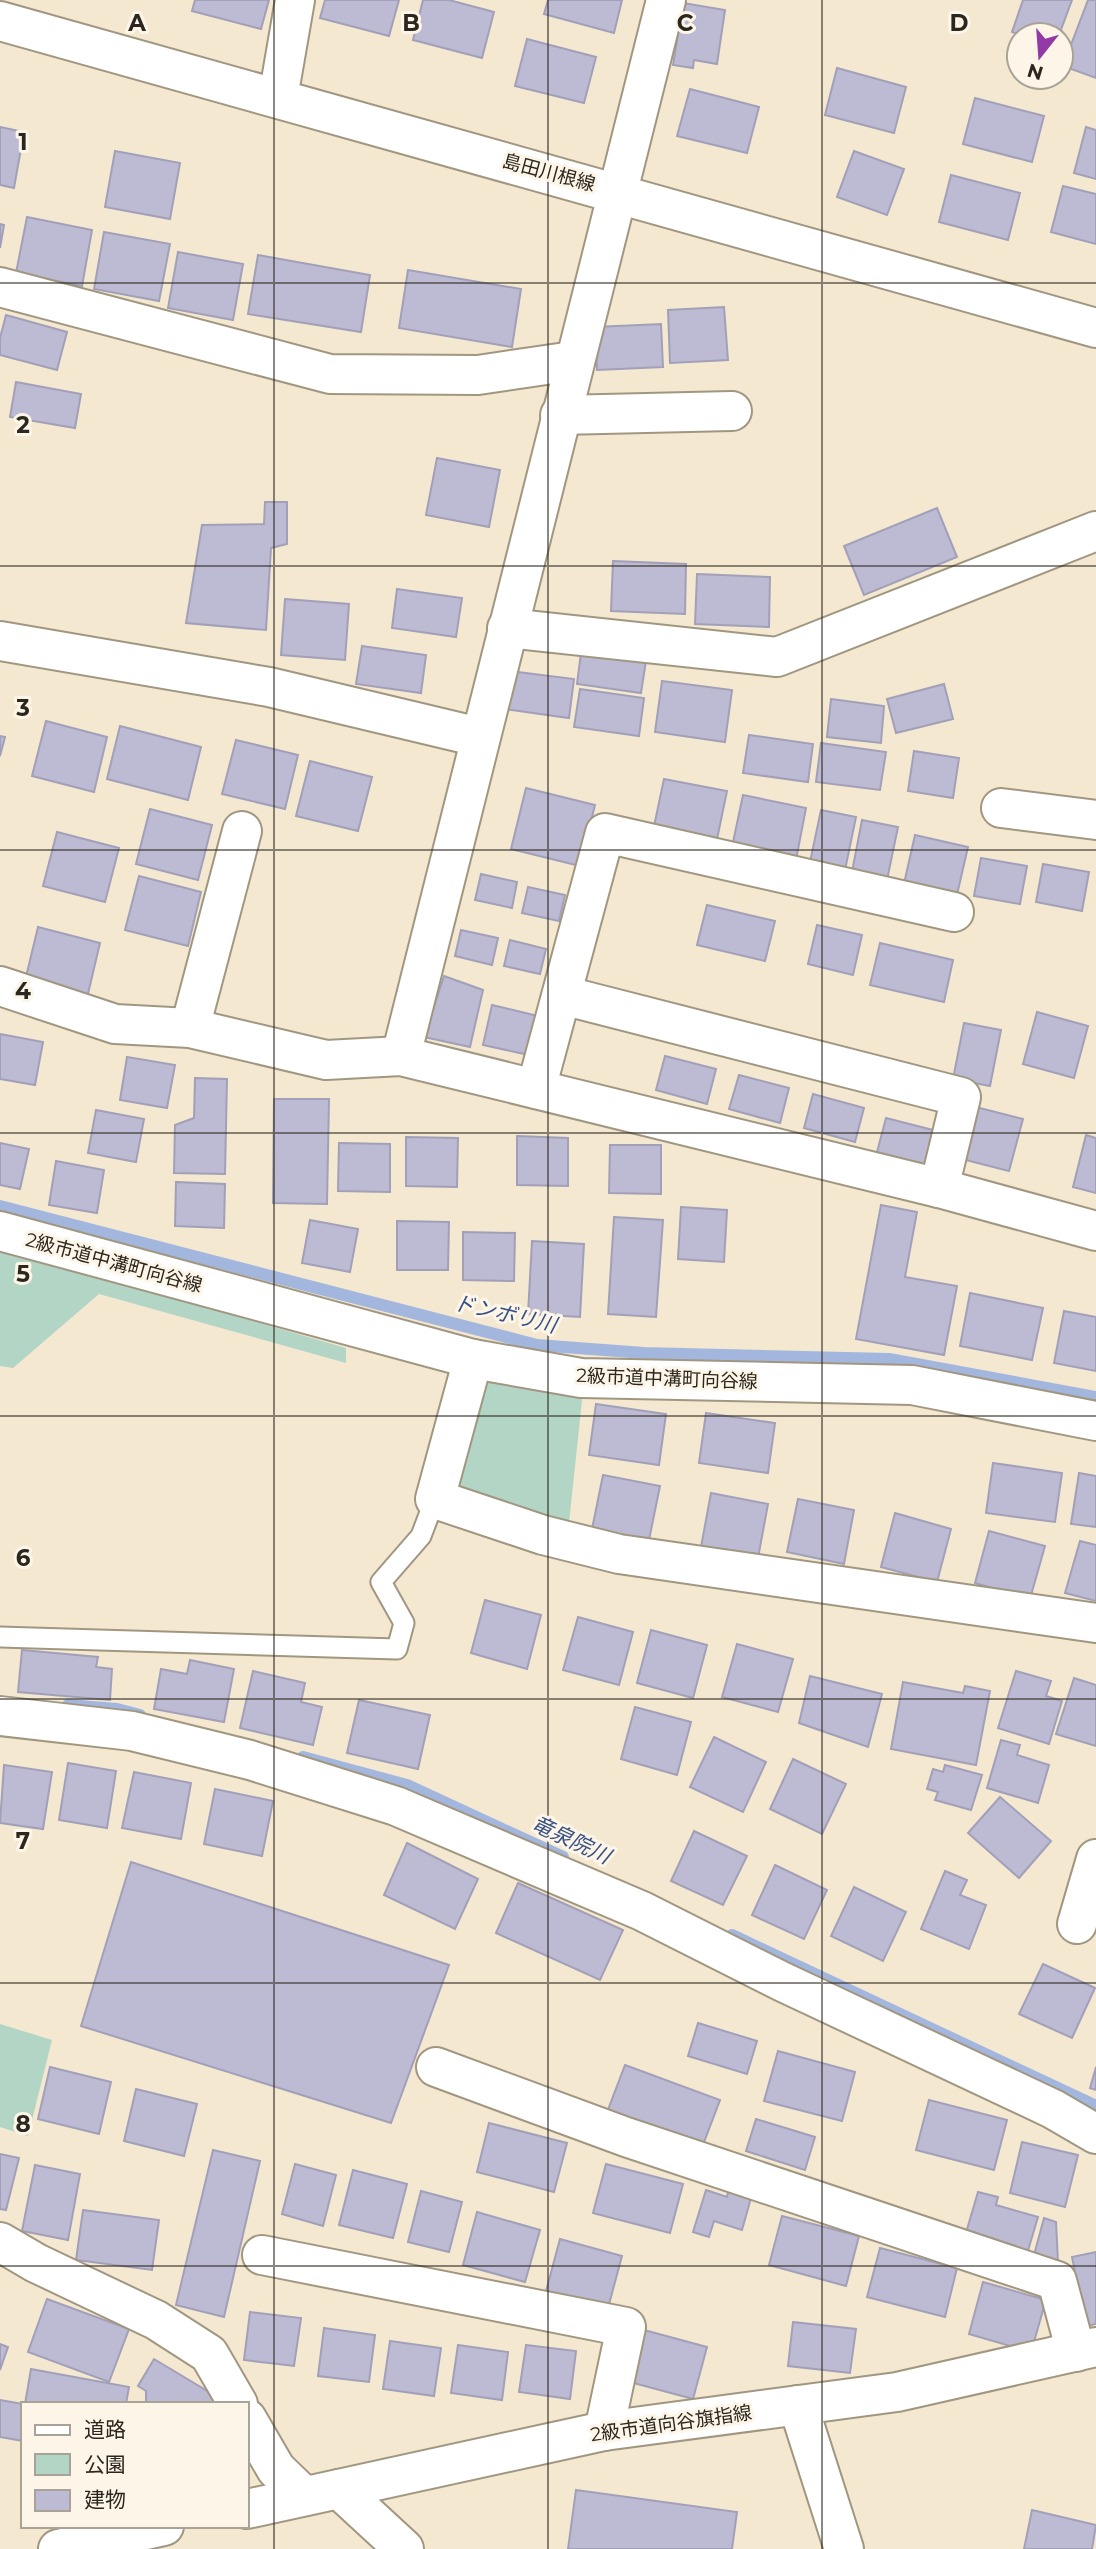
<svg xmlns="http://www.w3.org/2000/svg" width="1096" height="2549" viewBox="0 0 1096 2549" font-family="Montserrat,'Noto Sans JP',sans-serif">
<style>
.green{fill:#b3d5c5}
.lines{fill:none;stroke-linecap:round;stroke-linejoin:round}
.stream{stroke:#a3b7de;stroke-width:12}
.building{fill:#bcbbd3;stroke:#a2a0b8;stroke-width:2}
.lane-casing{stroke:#a19680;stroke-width:23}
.street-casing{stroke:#a19680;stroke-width:42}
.secondary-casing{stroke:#a19680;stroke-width:42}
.primary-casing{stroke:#a19680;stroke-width:42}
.lane{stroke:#fff;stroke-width:19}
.street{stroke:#fff;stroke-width:38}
.secondary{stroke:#fff;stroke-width:38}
.primary{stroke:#fff;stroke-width:38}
.grid{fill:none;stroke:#2b271e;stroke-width:2;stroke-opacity:0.55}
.labels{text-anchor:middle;stroke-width:6;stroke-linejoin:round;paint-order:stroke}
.street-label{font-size:19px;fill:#2b271e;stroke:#fdf6e8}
.water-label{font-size:21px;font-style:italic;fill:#385184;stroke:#fdf6e8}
.grid-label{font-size:23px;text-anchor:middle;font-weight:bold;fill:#2b271e;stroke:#fdf6e8;stroke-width:6;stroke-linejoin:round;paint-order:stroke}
</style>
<rect width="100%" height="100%" fill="#f4e8d1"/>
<g class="green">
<polygon points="0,1247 346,1348 346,1363 99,1294 13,1368 0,1366"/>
<polygon points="492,1375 583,1391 569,1523 463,1495 452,1481 478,1385"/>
<polygon points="0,2024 52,2040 28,2136 0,2127"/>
</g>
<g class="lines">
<g class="stream">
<polyline points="0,1206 537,1345 644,1353 889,1359 1096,1397"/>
<polyline points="68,1705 117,1709 140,1715"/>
<polyline points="303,1757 407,1785 563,1857"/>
<polyline points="732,1935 1096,2106"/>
</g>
</g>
<g class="building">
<polygon points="195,0 269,0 261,29 192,11"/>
<polygon points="325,0 399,0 389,36 320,18"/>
<polygon points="423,0 449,0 494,12 482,58 413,40"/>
<polygon points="548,0 622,0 614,33 544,14"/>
<polygon points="1023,0 1072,0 1059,35 1020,35 1012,32"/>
<polygon points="1088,0 1096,0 1096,78 1063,66"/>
<polygon points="683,3 725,10 717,64 694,60 693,68 673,65"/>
<polygon points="527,39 596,57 584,103 515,86"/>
<polygon points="837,68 906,87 894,133 825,115"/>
<polygon points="690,89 759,107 747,153 677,136"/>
<polygon points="975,98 1044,116 1032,162 963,144"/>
<polygon points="0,127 24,132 14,188 0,185"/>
<polygon points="1086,127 1096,130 1096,179 1074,173"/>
<polygon points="115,151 180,163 170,219 105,207"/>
<polygon points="854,151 904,169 887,215 837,197"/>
<polygon points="951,175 1020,193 1008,240 939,222"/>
<polygon points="1063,186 1096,194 1096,244 1051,232"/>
<polygon points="27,217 92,230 82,286 16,273"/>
<polygon points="0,224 4,225 0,248"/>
<polygon points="104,232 170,244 159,301 94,289"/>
<polygon points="178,252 243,264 233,320 168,308"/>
<polygon points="258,255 370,275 361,332 248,314"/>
<polygon points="408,270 521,289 512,347 399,328"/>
<polygon points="724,307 728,360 670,363 668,310"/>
<polygon points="6,315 67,332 57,370 0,355 0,338"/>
<polygon points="661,324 663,367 597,370 595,327"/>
<polygon points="16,382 81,394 75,428 10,417"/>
<polygon points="437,458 500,470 489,527 426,515"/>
<polygon points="265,502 287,502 287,544 271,548 266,630 186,623 202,525 264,524"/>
<polygon points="937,508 957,557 864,595 844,546"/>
<polygon points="613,561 686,564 685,614 611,611"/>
<polygon points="697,574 770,577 769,627 695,624"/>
<polygon points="397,589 462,598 456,637 392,628"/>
<polygon points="285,599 349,604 345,660 281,655"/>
<polygon points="582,645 647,654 641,693 577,684"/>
<polygon points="362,646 426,655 421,693 356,684"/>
<polygon points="510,671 574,679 569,718 504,709"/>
<polygon points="662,681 732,690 725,742 655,732"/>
<polygon points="944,684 953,719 896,733 887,699"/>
<polygon points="580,689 644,698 639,736 574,727"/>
<polygon points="831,699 884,706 881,743 827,737"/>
<polygon points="46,721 107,737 94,792 32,776"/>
<polygon points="120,726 201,747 188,800 107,779"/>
<polygon points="749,735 813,744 808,782 743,773"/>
<polygon points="0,736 5,737 0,756"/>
<polygon points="236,740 298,755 285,809 222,794"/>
<polygon points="821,743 886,752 880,790 816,782"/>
<polygon points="914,751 959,758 953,798 908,791"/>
<polygon points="310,761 372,777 358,831 296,816"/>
<polygon points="664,779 727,791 716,844 653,831"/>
<polygon points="526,788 595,805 580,866 511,849"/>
<polygon points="743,795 806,808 796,860 732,847"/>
<polygon points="150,809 212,825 198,880 136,864"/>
<polygon points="821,810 856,817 845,870 810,862"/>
<polygon points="862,820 898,827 887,880 852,872"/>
<polygon points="57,832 119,848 105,902 43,886"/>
<polygon points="915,835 968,847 956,899 903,888"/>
<polygon points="981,858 1027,866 1020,904 974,896"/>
<polygon points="1043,864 1089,872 1082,911 1036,902"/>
<polygon points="481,874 517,882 512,908 475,900"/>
<polygon points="139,876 201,892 188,946 125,930"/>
<polygon points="528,887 565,895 559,921 522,913"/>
<polygon points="707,905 775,921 765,961 697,945"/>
<polygon points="817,925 862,935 853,975 808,964"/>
<polygon points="38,927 100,943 87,998 25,981"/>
<polygon points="461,930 498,938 492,965 455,956"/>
<polygon points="510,940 546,949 540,974 504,966"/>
<polygon points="880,943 953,960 944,1002 870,985"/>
<polygon points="444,976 483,990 470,1047 424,1037"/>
<polygon points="492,1005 538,1016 529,1055 483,1045"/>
<polygon points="1037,1012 1088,1026 1074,1078 1023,1064"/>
<polygon points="964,1023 1001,1030 990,1086 953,1079"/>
<polygon points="0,1034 43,1042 35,1085 0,1079"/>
<polygon points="665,1056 716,1069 707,1104 656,1090"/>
<polygon points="127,1057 175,1065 167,1108 120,1100"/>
<polygon points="739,1075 789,1088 780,1123 729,1109"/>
<polygon points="195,1078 227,1079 225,1174 174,1173 175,1125 194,1118"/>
<polygon points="813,1094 864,1108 855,1142 804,1128"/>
<polygon points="274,1099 329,1099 327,1204 273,1203"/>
<polygon points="972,1106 1023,1119 1009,1171 958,1158"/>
<polygon points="96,1110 144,1119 136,1162 88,1153"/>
<polygon points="886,1118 937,1131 928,1166 877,1152"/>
<polygon points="1086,1135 1096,1138 1096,1193 1073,1187"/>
<polygon points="517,1136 568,1138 568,1186 517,1185"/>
<polygon points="406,1137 458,1138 457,1187 406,1186"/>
<polygon points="0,1143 29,1149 20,1189 0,1185"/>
<polygon points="339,1143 390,1144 390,1192 338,1191"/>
<polygon points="610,1145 661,1145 661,1194 609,1193"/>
<polygon points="56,1161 104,1170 97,1213 49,1205"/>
<polygon points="176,1182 225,1184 224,1228 175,1226"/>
<polygon points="881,1205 917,1212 905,1277 957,1286 944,1355 856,1339"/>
<polygon points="681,1207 727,1210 724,1262 678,1259"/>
<polygon points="614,1217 663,1220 656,1317 608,1314"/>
<polygon points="310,1220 358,1229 350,1272 302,1263"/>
<polygon points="397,1221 449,1222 448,1270 397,1270"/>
<polygon points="463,1232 515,1233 514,1281 463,1280"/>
<polygon points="532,1241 584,1244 580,1317 528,1314"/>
<polygon points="970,1293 1043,1308 1032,1360 960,1346"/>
<polygon points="1064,1311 1096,1317 1096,1371 1054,1363"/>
<polygon points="596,1404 666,1414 659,1465 589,1455"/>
<polygon points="706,1413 775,1423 768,1473 699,1463"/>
<polygon points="993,1463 1062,1473 1055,1522 986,1513"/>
<polygon points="1079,1473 1096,1476 1096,1527 1071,1524"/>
<polygon points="603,1475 660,1486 649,1540 592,1529"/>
<polygon points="711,1493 768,1504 758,1558 701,1547"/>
<polygon points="798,1499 854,1510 844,1564 787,1552"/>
<polygon points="895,1513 951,1529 937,1582 881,1567"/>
<polygon points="989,1531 1045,1546 1030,1599 975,1583"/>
<polygon points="1080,1541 1096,1545 1096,1601 1065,1593"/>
<polygon points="485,1600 541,1615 527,1669 471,1653"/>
<polygon points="578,1617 633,1632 619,1685 563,1670"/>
<polygon points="651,1630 707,1645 693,1698 637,1683"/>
<polygon points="737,1644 793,1659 778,1712 722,1697"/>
<polygon points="22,1650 98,1657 96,1667 112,1669 110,1700 18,1692"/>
<polygon points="190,1660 234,1669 224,1722 154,1709 161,1669 187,1674"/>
<polygon points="253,1671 305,1683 301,1702 322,1707 313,1745 240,1728"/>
<polygon points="1016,1671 1051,1681 1046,1696 1062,1701 1049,1744 998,1728"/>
<polygon points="810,1676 882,1694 868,1747 799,1723"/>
<polygon points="1074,1678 1096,1685 1096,1746 1056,1734"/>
<polygon points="903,1682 963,1693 965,1686 990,1691 976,1765 891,1749"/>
<polygon points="359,1700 430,1715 418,1769 347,1753"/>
<polygon points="635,1707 691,1722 677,1775 621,1759"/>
<polygon points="714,1737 766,1762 743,1812 690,1787"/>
<polygon points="1001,1740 1020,1745 1017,1755 1049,1765 1038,1803 987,1788"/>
<polygon points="793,1759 846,1784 822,1834 770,1809"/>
<polygon points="68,1763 116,1771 107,1828 59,1820"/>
<polygon points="4,1765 52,1772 43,1829 0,1823"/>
<polygon points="945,1765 982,1775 971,1810 935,1800 938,1792 927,1789 933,1769 943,1772"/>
<polygon points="134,1772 191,1783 181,1839 122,1828"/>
<polygon points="215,1789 273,1801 262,1856 204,1844"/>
<polygon points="1000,1797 1051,1841 1019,1878 968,1833"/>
<polygon points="694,1831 747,1856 723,1905 671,1881"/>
<polygon points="407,1843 478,1879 455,1929 384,1895"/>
<polygon points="131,1862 449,1965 391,2123 81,2026"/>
<polygon points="775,1865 827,1890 804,1939 752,1915"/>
<polygon points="945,1871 967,1880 960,1895 986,1905 969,1949 921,1929"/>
<polygon points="518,1883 623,1930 600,1980 496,1933"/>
<polygon points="854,1887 906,1912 883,1961 831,1936"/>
<polygon points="1043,1964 1095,1988 1072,2038 1019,2014"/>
<polygon points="698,2023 757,2041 747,2074 688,2056"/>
<polygon points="778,2051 855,2072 842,2121 764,2101"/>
<polygon points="625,2065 720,2100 701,2150 606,2115"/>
<polygon points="50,2067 111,2082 99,2134 38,2119"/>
<polygon points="1096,2067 1096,2090 1090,2088"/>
<polygon points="136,2089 197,2104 184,2156 124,2141"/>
<polygon points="929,2100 1007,2120 994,2170 916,2150"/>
<polygon points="756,2119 815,2137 805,2170 746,2151"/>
<polygon points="489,2123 567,2143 554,2192 477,2172"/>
<polygon points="1022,2142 1078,2155 1065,2207 1010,2193"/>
<polygon points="213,2150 260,2161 224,2317 176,2305"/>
<polygon points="0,2154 19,2158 6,2210 0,2209"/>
<polygon points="295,2164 336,2175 323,2226 282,2214"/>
<polygon points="606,2164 683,2184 670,2233 593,2213"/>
<polygon points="35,2165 80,2174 68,2240 22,2231"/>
<polygon points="353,2170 407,2184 393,2238 339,2225"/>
<polygon points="706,2190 727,2197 728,2192 751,2198 742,2230 714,2221 709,2237 693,2232"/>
<polygon points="421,2191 462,2202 449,2252 408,2242"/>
<polygon points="978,2192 998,2197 996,2205 1038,2217 1027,2254 965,2236"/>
<polygon points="83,2210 159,2220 152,2270 76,2260"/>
<polygon points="477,2212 540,2230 525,2282 463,2265"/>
<polygon points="782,2216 859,2236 846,2286 769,2265"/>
<polygon points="1044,2218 1056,2222 1058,2262 1034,2255"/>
<polygon points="560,2239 622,2256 608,2308 546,2291"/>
<polygon points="880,2248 957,2268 945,2317 867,2297"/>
<polygon points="1096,2252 1096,2324 1086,2326 1072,2257"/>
<polygon points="983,2282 1046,2300 1031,2352 969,2334"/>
<polygon points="47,2299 129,2329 109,2382 28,2352"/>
<polygon points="250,2312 301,2318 294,2366 244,2360"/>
<polygon points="793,2322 856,2329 850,2373 788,2366"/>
<polygon points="324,2328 375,2335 369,2382 318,2376"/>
<polygon points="644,2330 707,2347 693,2399 630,2382"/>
<polygon points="390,2341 441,2348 434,2396 383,2389"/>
<polygon points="0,2344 8,2347 0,2370"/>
<polygon points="458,2345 508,2352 502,2400 451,2393"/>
<polygon points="526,2345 576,2351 570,2399 519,2392"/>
<polygon points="154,2359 229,2404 146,2404 146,2391 138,2386"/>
<polygon points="31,2369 129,2387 126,2404 25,2404"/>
<polygon points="0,2400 23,2404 23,2441 0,2437"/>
<polygon points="576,2490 737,2512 732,2549 568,2549"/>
<polygon points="1032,2510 1096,2525 1092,2549 1024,2549"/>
</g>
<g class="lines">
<g class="lane-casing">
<polyline id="lane" points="0,1637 397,1649 404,1623 381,1582 421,1536 435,1499"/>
</g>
<g class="street-casing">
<g id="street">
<polyline points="278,98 295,0"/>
<polyline points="0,287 330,374 478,375 573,361"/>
<polyline points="560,415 732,411"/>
<polyline points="507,628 777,657 1096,531"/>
<polyline points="0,641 269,687 479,737"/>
<polyline points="1001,808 1096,820"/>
<polyline points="0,986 115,1024 190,1028 326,1060 401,1056 939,1188 1096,1231"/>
<polyline points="562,995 961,1097 939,1188"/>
<polyline points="190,1028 242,831"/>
<polyline points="401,1056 666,0"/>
<polyline points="536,1089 605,833 954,912"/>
<polyline points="473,1359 435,1499 543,1535 619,1554 1096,1623"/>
<polyline points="0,1716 132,1731 250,1760 396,1806 642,1911 783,1982 1053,2109 1096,2134"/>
<polyline points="1077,1924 1096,1859"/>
<polyline points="436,2067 626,2137 1057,2281 1076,2352"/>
<polyline points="0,2242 36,2263 156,2320 209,2354 238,2404"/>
<polyline points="262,2255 626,2327 604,2431"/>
<polyline points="798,2405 844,2549"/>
<polyline points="247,2419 276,2469 304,2496"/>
<polyline points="339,2489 404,2549"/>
</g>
</g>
<g class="secondary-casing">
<g id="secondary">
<polyline points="0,1231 473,1359 581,1378 912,1385 1096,1421"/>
<polyline points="247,2509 604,2431 897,2392 1096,2347"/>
<polyline points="58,2549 164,2526"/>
</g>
</g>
<g class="primary-casing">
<polyline id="primary" points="0,21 1096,328"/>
</g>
<use href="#lane" class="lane"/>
<use href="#street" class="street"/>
<use href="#secondary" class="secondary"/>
<use href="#primary" class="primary"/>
</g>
<path class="grid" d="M274 0V2549M548 0V2549M822 0V2549M0 283H1096M0 566H1096M0 850H1096M0 1133H1096M0 1416H1096M0 1699H1096M0 1983H1096M0 2266H1096"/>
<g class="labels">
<g class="street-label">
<text transform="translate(549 172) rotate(15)" y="7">島田川根線</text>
<text transform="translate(114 1262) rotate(15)" y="7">2級市道中溝町向谷線</text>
<text transform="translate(667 1378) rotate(2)" y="7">2級市道中溝町向谷線</text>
<text transform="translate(671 2423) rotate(-8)" y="7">2級市道向谷旗指線</text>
</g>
<g class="water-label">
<text transform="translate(505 1314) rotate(13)" y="7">ドンボリ川</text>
<text transform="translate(571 1840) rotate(25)" y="7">竜泉院川</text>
</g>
</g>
<g class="grid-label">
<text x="137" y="31">A</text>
<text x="411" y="31">B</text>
<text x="685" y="31">C</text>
<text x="959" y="31">D</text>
<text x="23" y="150">1</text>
<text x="23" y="433">2</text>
<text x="23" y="716">3</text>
<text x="23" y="999">4</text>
<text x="23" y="1282">5</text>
<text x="23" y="1566">6</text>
<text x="23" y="1849">7</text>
<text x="23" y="2132">8</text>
</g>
<rect x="21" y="2402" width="228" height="126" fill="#fdf6e8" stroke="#a9a397" stroke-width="2"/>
<rect x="35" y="2425" width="35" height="10" fill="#ffffff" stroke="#a9a397" stroke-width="2"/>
<text x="84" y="2437" font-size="21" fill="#2b271e">道路</text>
<rect x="35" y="2454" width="35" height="21" fill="#b3d5c5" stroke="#a9a397" stroke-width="2"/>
<text x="84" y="2472" font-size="21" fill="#2b271e">公園</text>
<rect x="35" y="2490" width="35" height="21" fill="#bcbbd3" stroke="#a9a397" stroke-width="2"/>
<text x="84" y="2507" font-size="21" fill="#2b271e">建物</text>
<g transform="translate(1040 56) rotate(197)"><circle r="33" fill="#fdf6e8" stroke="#a9a397" stroke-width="2"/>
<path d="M0-5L12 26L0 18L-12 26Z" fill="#9239a5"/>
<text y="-10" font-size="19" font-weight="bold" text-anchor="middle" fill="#2b271e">N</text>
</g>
</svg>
